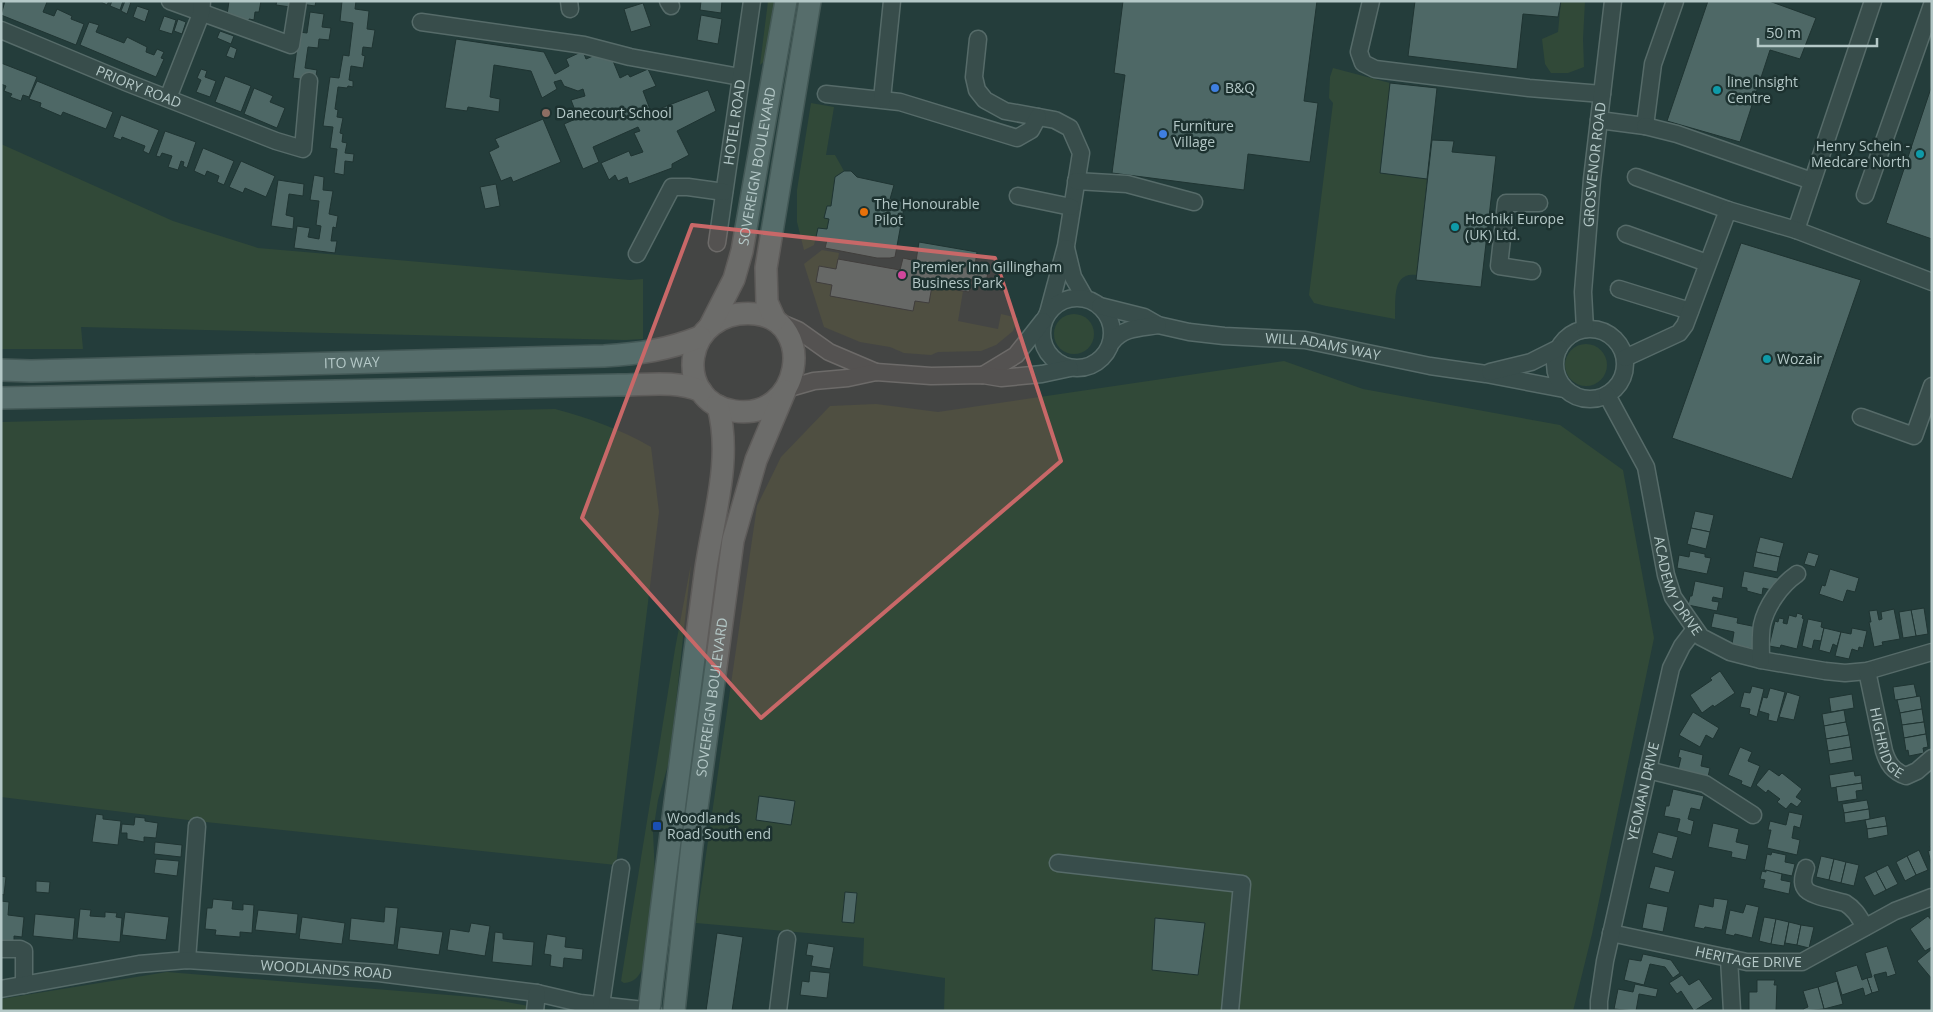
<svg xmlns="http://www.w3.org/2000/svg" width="1933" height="1012" viewBox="0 0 1933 1012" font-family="'Open Sans',sans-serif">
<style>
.green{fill:#314938}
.building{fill:#4e6866;stroke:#1f3432}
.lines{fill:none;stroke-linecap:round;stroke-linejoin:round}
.minor-casing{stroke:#566b69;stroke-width:19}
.major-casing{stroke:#445957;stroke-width:24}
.minor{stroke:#384d4b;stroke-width:16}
.major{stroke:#566d6b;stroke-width:21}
.marked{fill:#c86868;fill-opacity:0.2;stroke:#c86868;stroke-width:4;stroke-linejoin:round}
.shop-dot{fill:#3f7fe0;stroke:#1d3230;stroke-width:2}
.culture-dot{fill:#0f9aa8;stroke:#1d3230;stroke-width:2}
.education-dot{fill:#8d6e63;stroke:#1d3230;stroke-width:2}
.food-dot{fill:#e8710a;stroke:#1d3230;stroke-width:2}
.hotel-dot{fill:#d1479c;stroke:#1d3230;stroke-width:2}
.transit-dot{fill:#1a4fb4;stroke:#1d3230;stroke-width:2}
.labels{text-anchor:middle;stroke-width:5;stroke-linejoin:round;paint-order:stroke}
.poi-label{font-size:14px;fill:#b4c8c7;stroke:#1d3230;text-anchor:start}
.street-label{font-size:14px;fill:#b4c8c7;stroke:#1d3230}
</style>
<rect width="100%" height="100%" fill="#243d3b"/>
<g class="green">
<polygon points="768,1 776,1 768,58 760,65"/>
<polygon points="1561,1 1585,1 1583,39 1584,67 1568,73 1551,73 1545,64 1542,39 1558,32"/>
<path d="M1333 68 1390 83 1380 173 1427 179 1417 275C1391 271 1396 301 1395 319L1326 306 1314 303 1309 295 1333 103 1329 98 1330 77Z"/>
<polygon points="811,103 834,107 826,155 835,155 844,171 835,177 831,206 827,206 825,218 829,219 827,229 818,228 814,245 804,250 797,222 797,190"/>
<polygon points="1,144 173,221 258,248 630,280 643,279 643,339 625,340 81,327 83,349 1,349"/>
<polygon points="822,250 839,253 836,269 819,267 816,281 832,285 830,296 912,311 915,301 932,286 963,291 958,321 998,329 1001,314 1018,318 1013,331 996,345 981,351 938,352 931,355 904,353 890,347 860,342 824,327 804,264"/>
<circle cx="1074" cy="334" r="20"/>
<circle cx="1586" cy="365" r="21"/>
<polygon points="1284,361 1363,389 1560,425 1623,470 1654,638 1592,934 1573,1011 944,1011 945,978 863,966 864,938 696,923 757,506 781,457 830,406 876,404 938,412"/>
<path d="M555 409C589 418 620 429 651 447L659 512 616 865 196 821 1 797V422Z"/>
<path d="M691 564 670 758 658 800 653 832 655 875 643 968C638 977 635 982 624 983L621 981 675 649Z"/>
<polygon points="167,972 485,998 556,1011 1,1011 1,999"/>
</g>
<g class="building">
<polygon points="5,1 45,1 47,2 43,12 54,16 57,9 72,16 71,19 84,24 76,45 1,15"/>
<polygon points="99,1 109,1 107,5"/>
<polygon points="112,1 123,1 120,10 110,6"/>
<polygon points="125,1 131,2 127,14 121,11"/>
<polygon points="229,1 261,1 259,12 255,12 254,20 249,19 248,25 226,22"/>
<polygon points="277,1 292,1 291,7 276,5"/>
<polygon points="301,1 316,1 315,6 301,4"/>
<polygon points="342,1 356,1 355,9 369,11 367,29 375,30 372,48 363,47 362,55 365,56 363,68 351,66 349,80 353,81 353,87 348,86 347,88 338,87 335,109 338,110 337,117 343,118 340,133 343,134 342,142 347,143 345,153 354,154 353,162 345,161 344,175 334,173 337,149 330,148 333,127 323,126 330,77 339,78 343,55 349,56 353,23 340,21"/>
<polygon points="701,1 722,1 721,13 700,10"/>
<polygon points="1123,1 1317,1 1304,101 1318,103 1310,162 1248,154 1244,190 1112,173 1125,75 1114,73"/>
<polygon points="1415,1 1561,1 1558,17 1523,14 1517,69 1408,56"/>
<polygon points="1708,1 1769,1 1816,18 1800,59 1770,50 1740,142 1667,121"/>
<polygon points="643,3 651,26 631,32 624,9"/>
<polygon points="137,6 149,10 145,22 133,17"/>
<polygon points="310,12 324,14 322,27 331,28 329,40 319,39 318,48 308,47 305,68 317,70 315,81 293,78 299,32 307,33"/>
<polygon points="701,15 722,19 718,44 697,40"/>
<polygon points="164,16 176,20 172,34 159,30"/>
<polygon points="178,19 186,22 182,34 174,31"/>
<polygon points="89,22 99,25 96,32 124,43 127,37 147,47 146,52 154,55 157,49 164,52 161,58 164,59 156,77 80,45"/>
<polygon points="220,31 234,36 231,44 217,38"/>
<polygon points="456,39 544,52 555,74 569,66 566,59 583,51 586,59 600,53 611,56 620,78 628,74 630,77 648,69 656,86 643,91 651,112 708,90 716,111 677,131 689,155 672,164 672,168 629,184 627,177 618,181 615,175 609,180 601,163 629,151 631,156 643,152 634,133 640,131 638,127 593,147 599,162 583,169 564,124 578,118 571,100 585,96 583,89 578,91 564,86 561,80 554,82 557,89 542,98 531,71 494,65 490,97 500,99 499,112 468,107 467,111 445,108"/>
<polygon points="230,46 237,49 234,59 226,56"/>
<polygon points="1,63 37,77 29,97 23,95 21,101 10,97 12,94 4,91 6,86 1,84"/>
<polygon points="201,69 207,71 205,77 216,81 210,97 196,92 201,80 197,78"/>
<polygon points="225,76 251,86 241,112 215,102"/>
<polygon points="37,81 113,112 106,129 63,112 61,116 40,107 41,103 29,99"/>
<polygon points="1390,83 1437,88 1427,179 1380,173"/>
<polygon points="1932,85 1932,239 1886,223"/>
<polygon points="254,88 273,96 270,102 285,108 277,128 244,114"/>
<polygon points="121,115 159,130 149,154 143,151 145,146 122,137 121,140 113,137"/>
<polygon points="543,119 561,162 513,182 511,177 501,181 489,152 499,147 495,139"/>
<polygon points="165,131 196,142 187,168 183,166 184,162 181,161 178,170 168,167 172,156 162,153 160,157 156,156"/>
<polygon points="1432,140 1454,141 1452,152 1496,156 1481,287 1416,280"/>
<polygon points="203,148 234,161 224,185 217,182 219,176 207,171 205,176 194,171"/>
<polygon points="241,161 275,176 266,197 245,188 243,193 229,187"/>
<polygon points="844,171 851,171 857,177 894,185 890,199 905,202 895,257 890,258 877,258 825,248 827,240 816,237 818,228 827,229 829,219 824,218 827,206 831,206 835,177"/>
<polygon points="314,175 324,177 323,190 333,191 329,214 338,216 336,228 333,227 331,241 337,241 335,253 294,248 297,226 310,228 308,237 319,239 321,226 316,225 319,201 310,200"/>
<polygon points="278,180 304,184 303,196 289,194 286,215 294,217 293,229 271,226"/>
<polygon points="496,184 500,206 485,209 480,187"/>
<polygon points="919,242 977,252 975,265 989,268 986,282 971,279 969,292 932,286 929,303 915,301 913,311 830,296 832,285 816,282 819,266 836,269 838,259 900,270 903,258 916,261"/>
<polygon points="1741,243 1861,280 1792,479 1672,438"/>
<polygon points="1695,511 1714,515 1710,532 1691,528"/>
<polygon points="1691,528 1710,532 1706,549 1687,544"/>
<polygon points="1760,537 1784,543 1780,557 1756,552"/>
<polygon points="1690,551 1705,554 1705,557 1711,558 1707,574 1677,568 1679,555 1689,557"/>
<polygon points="1756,552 1780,557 1777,572 1753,567"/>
<polygon points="1808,552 1819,555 1815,567 1804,564"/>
<polygon points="1830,569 1859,578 1855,592 1847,590 1843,602 1819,594 1822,585 1825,586"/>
<polygon points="1744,571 1778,578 1776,591 1763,588 1762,595 1747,591 1747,588 1741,587"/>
<polygon points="1695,581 1724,587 1722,599 1713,597 1712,601 1719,602 1717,611 1688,605 1690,596 1692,596"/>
<polygon points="1924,608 1928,634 1916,636 1911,610"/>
<polygon points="1894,609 1900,639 1882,642 1883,645 1874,647 1869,622 1871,622 1869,611 1877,610 1879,620 1882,619 1881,612"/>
<polygon points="1911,610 1916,636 1903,638 1899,612"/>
<polygon points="1714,613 1738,618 1737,623 1757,627 1753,649 1732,644 1734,632 1711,627"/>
<polygon points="1797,613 1803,615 1802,618 1804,619 1797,649 1781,645 1780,648 1769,646 1775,621 1778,622 1779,618 1784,619 1783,623 1787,624 1789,615 1796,617"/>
<polygon points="1808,619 1822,622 1821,627 1824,628 1821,641 1814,640 1812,649 1802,646"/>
<polygon points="1824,628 1841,632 1837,646 1833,644 1830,653 1819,650"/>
<polygon points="1852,628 1867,631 1863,648 1859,647 1858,651 1852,649 1849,659 1835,656 1841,632 1851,634"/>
<polygon points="1720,671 1735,693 1714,707 1713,705 1702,713 1690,695 1712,680 1710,678"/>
<polygon points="1914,684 1917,697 1895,700 1893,687"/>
<polygon points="1752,686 1764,689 1757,717 1749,714 1750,709 1740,707 1744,692 1750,693"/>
<polygon points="1770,688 1785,692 1777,722 1768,720 1769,714 1759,711 1763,697 1767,698"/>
<polygon points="1787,692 1800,696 1794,720 1779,717"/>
<polygon points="1852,694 1854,708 1831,712 1829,698"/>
<polygon points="1920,696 1922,709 1900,713 1897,700"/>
<polygon points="1922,709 1924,722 1902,725 1900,713"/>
<polygon points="1844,710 1846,722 1824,726 1822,714"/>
<polygon points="1693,712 1719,728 1713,739 1706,735 1700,747 1679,735"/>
<polygon points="1846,722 1849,735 1826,739 1824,726"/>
<polygon points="1924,722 1926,734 1904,738 1902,725"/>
<polygon points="1926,734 1928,747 1923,748 1924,753 1909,756 1908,750 1906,751 1904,738"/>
<polygon points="1849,735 1851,747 1828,751 1826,739"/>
<polygon points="1740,747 1752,752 1748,761 1760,766 1751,788 1741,784 1742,781 1728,775"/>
<polygon points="1851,747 1853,760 1830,764 1828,751"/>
<polygon points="1680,749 1703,755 1701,766 1710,768 1707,781 1677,774 1681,758 1678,757"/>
<polygon points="1769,769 1779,776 1782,773 1802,789 1796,797 1802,801 1797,807 1791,803 1786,809 1777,802 1780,799 1768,790 1766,793 1756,785"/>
<polygon points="1854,771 1855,776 1861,775 1862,783 1831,788 1829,775"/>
<polygon points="1862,783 1863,790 1856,791 1857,799 1838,802 1836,787"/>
<polygon points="1673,789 1704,796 1700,810 1691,808 1688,819 1694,821 1691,835 1677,831 1680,819 1664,816 1666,806 1669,806"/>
<polygon points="759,796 795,801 791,825 756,820"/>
<polygon points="1867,800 1869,809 1844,813 1842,804"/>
<polygon points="1869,809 1870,819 1845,823 1844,813"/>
<polygon points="1789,812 1803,815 1800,828 1794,826 1792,838 1800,840 1797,855 1767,848 1771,830 1768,830 1770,821 1786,825"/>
<polygon points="96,814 103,815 103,819 121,821 118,845 92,842"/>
<polygon points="1885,816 1887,826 1867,829 1865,820"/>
<polygon points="135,817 145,818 145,821 158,823 156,838 144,837 144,842 127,839 127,833 121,833 122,824 134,825"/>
<polygon points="1713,823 1739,829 1736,842 1749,845 1746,860 1731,857 1732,852 1708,847"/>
<polygon points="1887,826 1888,835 1868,839 1867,829"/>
<polygon points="1658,832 1678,837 1672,859 1652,853"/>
<polygon points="155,842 182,845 181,857 154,854"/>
<polygon points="1932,845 1932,866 1928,851 1931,850 1930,846"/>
<polygon points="1919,850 1928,870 1916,875 1907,856"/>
<polygon points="1772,852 1786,855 1785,862 1795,864 1792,876 1764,870 1767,854 1771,855"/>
<polygon points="1821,856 1834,859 1829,880 1816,877"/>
<polygon points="1907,856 1916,875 1905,881 1896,862"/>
<polygon points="156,859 179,861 177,876 154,873"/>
<polygon points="1834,859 1846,862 1841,883 1829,880"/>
<polygon points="1846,862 1859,865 1854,886 1841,883"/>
<polygon points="1888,865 1898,884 1886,890 1876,871"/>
<polygon points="1655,866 1675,871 1669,893 1649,888"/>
<polygon points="1766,870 1782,874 1781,880 1791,882 1789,894 1763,888 1765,880 1760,879 1762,871 1766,872"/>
<polygon points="1876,871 1886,890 1874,896 1864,877"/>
<polygon points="1,876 6,877 4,895 1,894"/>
<polygon points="36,881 50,882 49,893 36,892"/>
<polygon points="845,892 857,893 854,923 842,922"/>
<polygon points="1714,898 1728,900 1722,930 1705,927 1704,929 1694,927 1699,904 1713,907"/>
<polygon points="213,899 233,901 232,909 243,910 243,904 254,905 252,933 240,932 240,937 215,935 216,930 205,929 207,908 212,908"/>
<polygon points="1,901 9,902 8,915 24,917 22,937 14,936 14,942 1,941"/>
<polygon points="1647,903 1668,907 1663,932 1642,928"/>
<polygon points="1746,904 1759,907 1752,938 1735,934 1734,936 1725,934 1730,910 1743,913"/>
<polygon points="385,907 398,908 394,945 349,940 351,918 384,922"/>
<polygon points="80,909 91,910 90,916 105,917 105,912 117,913 116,917 122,918 120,942 77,938"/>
<polygon points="258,910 298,914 296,934 255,930"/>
<polygon points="125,912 169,917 166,940 122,935"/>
<polygon points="35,914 75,918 73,940 33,936"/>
<polygon points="1928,916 1932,921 1932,947 1925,951 1910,929"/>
<polygon points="302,917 345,923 342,944 299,939"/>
<polygon points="1764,917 1776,919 1771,944 1759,941"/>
<polygon points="1155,918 1205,923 1198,975 1152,970"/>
<polygon points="1776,919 1789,922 1784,946 1771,944"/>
<polygon points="1789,922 1801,925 1797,945 1785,943"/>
<polygon points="471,923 490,926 485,956 447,950 450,929 469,932"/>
<polygon points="1801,925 1814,927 1809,948 1797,945"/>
<polygon points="400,927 443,932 439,955 397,949"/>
<polygon points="495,932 503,933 503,939 534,942 532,966 492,962"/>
<polygon points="717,933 743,937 732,1011 706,1011"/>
<polygon points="547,934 566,937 565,947 583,949 582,960 564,958 563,968 550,966 551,955 544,954"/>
<polygon points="808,943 834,947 830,969 811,966 813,956 806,955"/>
<polygon points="1887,946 1896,974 1887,977 1886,972 1874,975 1879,991 1872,993 1867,978 1872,977 1865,953"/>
<polygon points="1932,949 1932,979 1917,961"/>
<polygon points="1643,954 1671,960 1680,973 1673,978 1665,967 1650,964 1644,985 1624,980 1629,959 1641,961"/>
<polygon points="1857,965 1862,980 1867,978 1872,993 1865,996 1863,988 1842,995 1835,972"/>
<polygon points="810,971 830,973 827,998 800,995 802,981 809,982"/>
<polygon points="1682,975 1689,985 1699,979 1713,999 1694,1011 1681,991 1677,994 1669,983"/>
<polygon points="1757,980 1775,980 1774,985 1777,985 1776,1011 1749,1011 1749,992 1757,992"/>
<polygon points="1837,981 1843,1004 1824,1009 1818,987"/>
<polygon points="1635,984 1658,989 1656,997 1639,994 1636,1011 1614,1009 1618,989 1633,992"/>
<polygon points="1818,987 1824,1009 1804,1011 1803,1009 1808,1007 1803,991"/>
</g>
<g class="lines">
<g class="minor-casing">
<g id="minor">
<polyline points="170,1 291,45 298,1"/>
<polyline points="569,1 570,9"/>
<polyline points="668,1 671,6"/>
<polyline points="1371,1 1359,52 1363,63 1375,69 1529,88 1602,94"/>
<polyline points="421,22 584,45 630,57 740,77"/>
<path id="s1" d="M1 30 128 83 276 141 303 149 309 81"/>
<polyline points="978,39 974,77 977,90 985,100 1005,111 1055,120 1070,128 1081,153 1066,246 1048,313"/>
<polyline points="826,94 900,102 1017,138 1031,130 1038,117"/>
<polyline points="168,98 201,14 202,1"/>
<polyline points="882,99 892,1"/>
<polyline points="1599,120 1645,126 1653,64 1675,1"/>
<polyline points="1645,126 1677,134 1812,181"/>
<polyline points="1636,177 1728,210"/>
<polyline points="1076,181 1127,184 1194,202"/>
<polyline points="1865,195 1932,5"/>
<polyline points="1018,196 1071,207"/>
<polyline points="1796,230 1873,1"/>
<polyline points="1626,234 1707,263"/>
<path id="s2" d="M717 243 752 1"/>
<polyline points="1066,248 1073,277 1085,298"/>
<polyline points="637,254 672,187 688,187 724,192"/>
<polyline points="1532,271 1499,266 1506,203 1539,203"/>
<polyline points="1619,289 1690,311"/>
<circle cx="1077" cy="333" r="35"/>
<path id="s3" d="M1100 306 1144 317 1158 325 1189 332 1224 336 1305 340 1430 366 1486 374 1564 389"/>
<polyline points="779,322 798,330 829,352 876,372"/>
<circle cx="1590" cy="364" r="35"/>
<path id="s4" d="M1585 329 1583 292 1592 179 1613 1"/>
<path d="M1112 342C1123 327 1141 328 1158 325"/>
<polyline points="1625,358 1679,333 1685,325 1728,210 1796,230 1932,282"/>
<polyline points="1490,372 1531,362 1559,348"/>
<polyline points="983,375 1016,355 1043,321"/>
<polyline points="786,389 814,381 848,378 876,372 931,376 983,375 1001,378 1042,374 1070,368"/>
<path id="s5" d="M1607 395 1646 467 1666 575 1673 597 1701 637 1730 652 1761 660 1825 671 1845 673 1867 671 1932 652"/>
<polyline points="1861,417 1914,436 1932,386"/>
<path d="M1761 660C1761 649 1760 636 1762 625 1766 606 1781 585 1797 574"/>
<path id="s6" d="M1867 671 1884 751C1888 764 1893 771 1906 776L1917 771 1932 758"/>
<polyline points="1648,770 1705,784 1753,815"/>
<polyline points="1058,863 1242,884 1230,1011"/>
<path d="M1806 868C1804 874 1801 882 1805 888 1809 896 1836 900 1845 903 1855 909 1859 917 1865 927"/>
<path id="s7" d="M1611 933 1747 962H1802L1895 911 1932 897"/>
<polyline points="1,949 20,949 24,951 24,985"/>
<polyline points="1729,958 1732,1011"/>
<polyline points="187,960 197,826"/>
<path id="s8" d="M1 989 139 964 187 960 379 973 537 993 580 1003 653 1011"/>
<polyline points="601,1005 621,868"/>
<polyline points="535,1011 537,993"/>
<polyline points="778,1011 787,939"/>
<path id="s9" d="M1599 1011V1001L1605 961 1671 668 1682 646 1695 629"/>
</g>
</g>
<g class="major-casing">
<g id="major">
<path d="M756 314C816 321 802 421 734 411 672 402 681 307 756 314Z"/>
<polyline points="775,320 767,302 766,268 810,1"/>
<path id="s10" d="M710 326 734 279 742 251 786 1"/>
<path id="s11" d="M1 370 31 371 604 356C639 354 667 350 700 337"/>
<path d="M1 398 619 385C645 385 677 380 701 391"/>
<path d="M649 1011C666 865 686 720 705 575 712 520 733 461 718 406"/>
<path id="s12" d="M674 1011 692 845 733 540 756 460 785 391"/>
</g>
</g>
<use href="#minor" class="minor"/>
<use href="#major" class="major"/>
</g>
<path class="marked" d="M692 225 995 258 1061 461 761 718 582 518Z"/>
<g class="shop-dot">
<circle cx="1215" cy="88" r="5"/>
<circle cx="1163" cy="134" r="5"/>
</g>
<g class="culture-dot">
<circle cx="1717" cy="90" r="5"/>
<circle cx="1920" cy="154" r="5"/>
<circle cx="1455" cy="227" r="5"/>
<circle cx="1767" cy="359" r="5"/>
</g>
<circle class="education-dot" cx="546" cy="113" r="5"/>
<circle class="food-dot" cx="864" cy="212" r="5"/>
<circle class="hotel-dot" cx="902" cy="275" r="5"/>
<rect class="transit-dot" x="652" y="821" width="10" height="10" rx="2.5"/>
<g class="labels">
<g class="poi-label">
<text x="1727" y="87">line Insight<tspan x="1727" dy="16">Centre</tspan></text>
<text x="1225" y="93">B&amp;Q</text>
<text x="556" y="118">Danecourt School</text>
<text x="1173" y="131">Furniture<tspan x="1173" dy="16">Village</tspan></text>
<text x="1910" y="151" text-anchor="end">Henry Schein -<tspan x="1910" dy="16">Medcare North</tspan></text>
<text x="874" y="209">The Honourable<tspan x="874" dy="16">Pilot</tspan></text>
<text x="1465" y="224">Hochiki Europe<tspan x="1465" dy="16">(UK) Ltd.</tspan></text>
<text x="912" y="272">Premier Inn Gillingham<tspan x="912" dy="16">Business Park</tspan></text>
<text x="1777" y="364">Wozair</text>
<text x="667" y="823">Woodlands<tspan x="667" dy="16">Road South end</tspan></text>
</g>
<g class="street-label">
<text dy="5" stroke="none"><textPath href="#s1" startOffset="149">PRIORY ROAD</textPath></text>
<text dy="5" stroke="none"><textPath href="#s2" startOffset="122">HOTEL ROAD</textPath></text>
<text dy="5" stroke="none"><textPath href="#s4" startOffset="165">GROSVENOR ROAD</textPath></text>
<text dy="5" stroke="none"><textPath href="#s10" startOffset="168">SOVEREIGN BOULEVARD</textPath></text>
<text dy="5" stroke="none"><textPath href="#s3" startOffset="228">WILL ADAMS WAY</textPath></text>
<text dy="5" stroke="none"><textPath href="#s11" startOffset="351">ITO WAY</textPath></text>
<text dy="5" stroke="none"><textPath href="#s5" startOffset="206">ACADEMY DRIVE</textPath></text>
<text dy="5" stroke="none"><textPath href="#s12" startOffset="316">SOVEREIGN BOULEVARD</textPath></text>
<text dy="5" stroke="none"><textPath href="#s6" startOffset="75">HIGHRIDGE</textPath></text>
<text dy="5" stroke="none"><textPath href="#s9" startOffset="224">YEOMAN DRIVE</textPath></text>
<text dy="5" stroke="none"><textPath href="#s7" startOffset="140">HERITAGE DRIVE</textPath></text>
<text dy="5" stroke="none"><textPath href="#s8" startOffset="328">WOODLANDS ROAD</textPath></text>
</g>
</g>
<rect width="1933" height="1012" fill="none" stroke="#b4c8c7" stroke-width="5"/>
<path d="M1758 38v8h119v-8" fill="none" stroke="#b4c8c7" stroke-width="2.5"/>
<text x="1766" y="38" font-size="15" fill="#b4c8c7" stroke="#1d3230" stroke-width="4" paint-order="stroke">50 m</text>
</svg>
